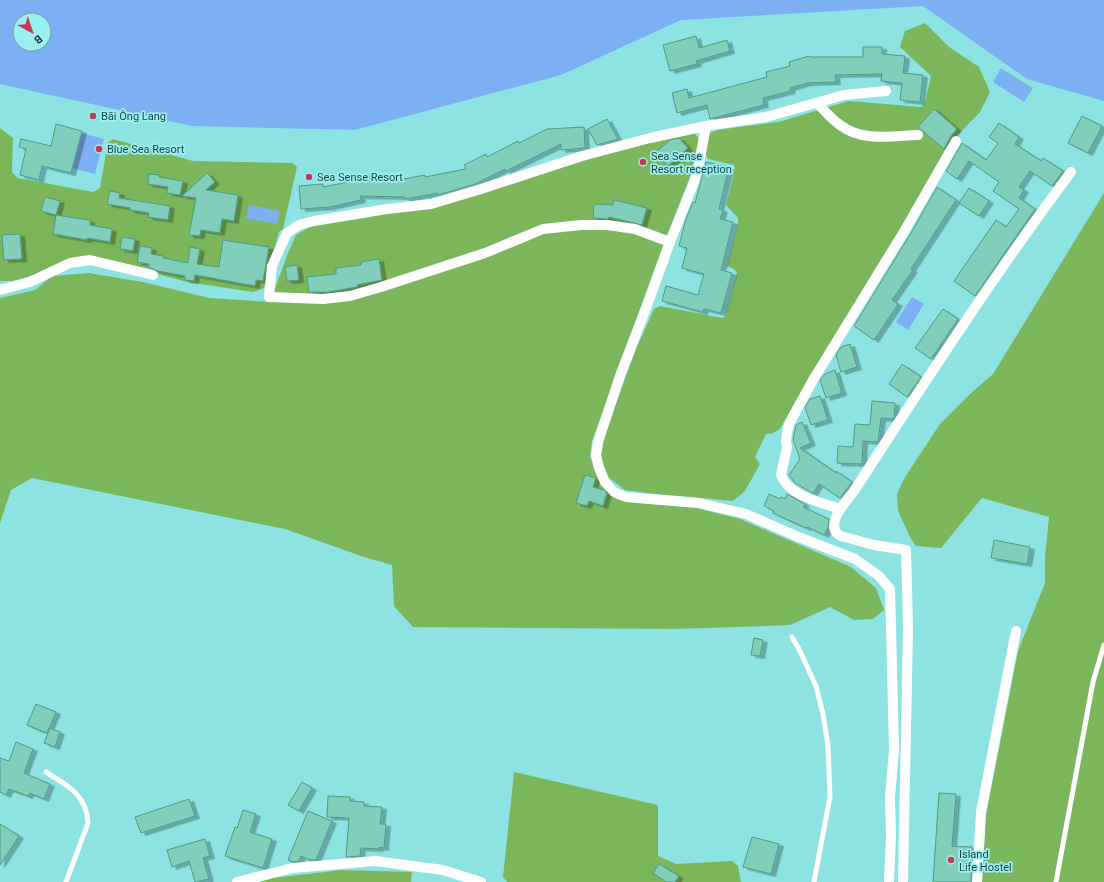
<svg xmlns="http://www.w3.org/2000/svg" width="1104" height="882" viewBox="0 0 1104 882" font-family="Roboto,sans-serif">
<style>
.forest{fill:#7bb75a}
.water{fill:#7db0f3;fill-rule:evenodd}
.building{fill:#81cfbb;stroke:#4d9b88;filter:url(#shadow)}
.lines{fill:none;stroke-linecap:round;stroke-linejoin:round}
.service{stroke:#fff;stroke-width:5}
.minor{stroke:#fff;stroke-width:10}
.poi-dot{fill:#c83851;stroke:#9af0f0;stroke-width:1.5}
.labels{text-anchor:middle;stroke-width:3.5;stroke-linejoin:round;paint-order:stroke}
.poi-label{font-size:11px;fill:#1b3f3f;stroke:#9af0f0;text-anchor:start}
</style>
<defs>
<filter id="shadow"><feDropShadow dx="4.5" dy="2.5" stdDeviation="0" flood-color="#0004"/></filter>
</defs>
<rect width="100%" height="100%" fill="#8de3e2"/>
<g class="forest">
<polygon points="925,23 949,47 979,67 990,92 980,112 954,139 779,430 771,434 766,434 755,457 760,464 745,491 733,501 647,493 625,490 608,477 601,456 605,433 636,349 654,309 660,306 723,318 726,315 737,273 734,269 727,266 738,224 738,218 726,205 735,168 734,165 708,159 705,153 709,133 717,130 778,122 849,101 921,107 925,103 931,76 900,47 905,31"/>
<polygon points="0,128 13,138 12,172 18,178 93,192 100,188 108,142 113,139 193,161 292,163 297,167 283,229 279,232 264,288 253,292 187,282 128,266 75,262 13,281 0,281"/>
<polygon points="694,133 700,140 695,164 662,248 592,441 590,456 595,472 603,484 616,499 637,503 696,508 740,519 851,567 876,588 884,610 873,619 854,620 830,607 790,625 675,629 413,627 394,606 392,565 364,557 285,529 32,478 11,490 0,523 0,298 35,290 52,276 89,273 143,282 209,298 270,302 288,253 296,235 313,225 389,213 651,141"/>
<polygon points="1104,193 1104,882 982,882 986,815 1018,651 1045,583 1045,557 1049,517 982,498 941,548 916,546 911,539 898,511 897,494 905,477 940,424 970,394 993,374"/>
<polygon points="514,772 658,805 658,856 676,864 732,861 738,866 741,882 507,882 503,877"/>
<polygon points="342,870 412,872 411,882 260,882 273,878"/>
</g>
<g class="water">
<path d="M0 0H1104V101L1027 79 923 6 681 20 561 75 355 130 192 126 0 84ZM20 20H44V44H20Z"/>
<polygon points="1001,68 1033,88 1024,102 993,82"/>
<polygon points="81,133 104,139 95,174 72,168"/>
<polygon points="249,205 280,211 277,224 246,218"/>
<polygon points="912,297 924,304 908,330 896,322"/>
</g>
<g class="building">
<polygon points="696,36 699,48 727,40 730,51 696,61 697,64 670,71 663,45"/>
<polygon points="863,47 882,47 882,54 905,56 903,73 923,75 920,102 900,100 902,83 881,81 882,74 835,75 836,82 807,83 790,88 791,91 763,98 764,105 710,119 707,105 677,113 672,93 687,89 689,98 767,77 766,72 790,66 789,62 809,56 810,57 863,57"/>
<polygon points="934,109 957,129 951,136 944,149 918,127"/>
<polygon points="1082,116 1102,126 1088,153 1068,143"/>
<polygon points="607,119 618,139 597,145 588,129"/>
<polygon points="999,123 1019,137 1015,144 1041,161 1043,158 1063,171 1052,186 1030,171 1019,187 1024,190 1019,198 1035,209 975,296 954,281 996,220 1006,227 1019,209 993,191 999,182 969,161 957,179 946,171 962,143 986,160 998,143 989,137"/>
<polygon points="56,124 82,131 71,173 42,166 39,180 20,175 26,149 19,147 21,139 51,146"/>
<polygon points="584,127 585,148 561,150 561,144 506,171 505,169 475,184 438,195 438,193 405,199 405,197 360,196 361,200 330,207 301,209 299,186 323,184 323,187 369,178 369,177 393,178 393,181 425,175 425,177 466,169 464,165 486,154 487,157 518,141 519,143 547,129"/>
<polygon points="679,138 688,148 668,166 656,152 670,140"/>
<polygon points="706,162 729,167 719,209 723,210 720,219 733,222 721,270 732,273 721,313 704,309 703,312 662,301 666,286 698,295 704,274 682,268 687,248 679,246 686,219 693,202 695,203"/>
<polygon points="207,173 215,182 206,190 238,195 234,221 222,219 220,233 201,230 200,236 189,235 196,198 182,196"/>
<polygon points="149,174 160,175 159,177 183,181 180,195 167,193 168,187 148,184"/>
<polygon points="937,187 956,200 911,269 913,270 892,300 898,304 874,340 854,326 911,233"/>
<polygon points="969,188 989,201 979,216 959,203"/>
<polygon points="110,191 120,193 119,198 170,206 168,220 148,217 149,213 130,210 130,208 107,204"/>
<polygon points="45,197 60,201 56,215 41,211"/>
<polygon points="614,200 647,208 642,225 609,217 608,219 593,218 594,204 613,205"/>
<polygon points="56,215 90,220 90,225 112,229 110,242 87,238 87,240 53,234"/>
<polygon points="20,234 22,259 4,260 2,235"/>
<polygon points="122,237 135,239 133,251 120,249"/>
<polygon points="223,240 269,247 263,281 256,280 255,286 195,275 194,281 185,280 185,276 158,271 148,267 149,264 137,262 140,246 152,248 151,254 163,256 163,258 188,263 190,247 200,249 197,264 219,267"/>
<polygon points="379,259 382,280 357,285 357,287 328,292 309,292 307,277 336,274 336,268 361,265 361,262"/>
<polygon points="297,265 299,280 287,281 285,267"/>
<polygon points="943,309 958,319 931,359 915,348"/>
<polygon points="850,344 857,367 841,372 836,355 841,347"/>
<polygon points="902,364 921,377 907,397 889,384"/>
<polygon points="835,370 842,393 826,398 820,380 825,374"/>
<polygon points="820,396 828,420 811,425 805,407 810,399"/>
<polygon points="872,401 895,403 894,417 893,419 881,418 878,442 863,441 862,464 837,463 838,446 853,447 855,424 870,425"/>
<polygon points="802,422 811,443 800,448 836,473 836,471 852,482 840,498 819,484 813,493 809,491 795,483 789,475 800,459 793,440 796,425"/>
<polygon points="585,475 596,478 593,487 604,490 607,493 603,506 589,501 587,506 576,503"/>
<polygon points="769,494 780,499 781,497 785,499 787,494 805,504 803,507 829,519 828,528 824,535 807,527 806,528 773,513 774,511 764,506"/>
<polygon points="994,540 1030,547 1027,564 991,558"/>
<polygon points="754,638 763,640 760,656 751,655"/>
<polygon points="36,704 56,712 47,733 27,725"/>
<polygon points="50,728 60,732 55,747 44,743"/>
<polygon points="16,742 33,749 24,773 50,784 44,799 30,793 28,796 9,789 6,795 0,792 0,758 9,761"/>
<polygon points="302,782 312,788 299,811 288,805"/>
<polygon points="939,793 956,794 952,846 972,847 971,882 933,882"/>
<polygon points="328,796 350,797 350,801 364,802 364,806 382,807 380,824 386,824 384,848 379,847 379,849 361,848 360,856 346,857 349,818 327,817"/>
<polygon points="189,799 195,816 141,833 135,817"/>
<polygon points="243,810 256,814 250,832 272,839 263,868 225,856 235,827 237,828"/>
<polygon points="308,811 332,821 316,860 310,860 301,856 299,861 292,862 288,860"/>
<polygon points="0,824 19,836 0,865"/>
<polygon points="752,837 779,844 771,874 743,867"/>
<polygon points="205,839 210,856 203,858 209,879 195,882 189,861 172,867 167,850"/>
<polygon points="659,864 679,876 675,882 666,882 653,873"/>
</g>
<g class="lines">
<g class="service">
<polyline points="792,637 800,651 816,686 823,714 828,746 830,797 814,882"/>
<path d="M46 772C67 785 87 795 88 823L66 882"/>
<polyline points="1056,882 1093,682 1104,645"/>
</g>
<g class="minor">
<path d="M817 103C825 111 831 119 840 125 862 142 892 136 918 135"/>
<polyline points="706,126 650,138 582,156 481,189 431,204 387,209 314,221 299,225 287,233 272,266 269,297 323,299 350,296 381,287 485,253 543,229 581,225 607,225 635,229 670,242 648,303 621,373 598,442 596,455 599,468 605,482 614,492 626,497 699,503 746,514 796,536 855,559 879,576 890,589 894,750 890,797 891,837 889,882"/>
<polyline points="670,242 694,182 698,169 706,126 766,117 844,95 886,91"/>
<polyline points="0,290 30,282 70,263 90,260 153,275"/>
<path d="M840 509C820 502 789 496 781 475L787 447 786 442 787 432 790 422 813 380 905 230 956 141"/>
<polyline points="237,882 293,868 375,861 443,870 481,882"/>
<path d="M903 882 908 628 906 550 874 545 841 536C822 527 847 500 854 491 924 383 994 275 1071 172"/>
<polyline points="977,882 981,812 1016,631"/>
</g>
</g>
<g class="poi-dot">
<circle cx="93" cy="116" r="4"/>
<circle cx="99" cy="149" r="4"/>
<circle cx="643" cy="162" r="4"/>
<circle cx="309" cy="177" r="4"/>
<circle cx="951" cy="860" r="4"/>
</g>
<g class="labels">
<g class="poi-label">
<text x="101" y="120">Bãi Ông Lang</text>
<text x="107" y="153">Blue Sea Resort</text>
<text x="651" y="160">Sea Sense<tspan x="651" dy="13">Resort reception</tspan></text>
<text x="317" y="181">Sea Sense Resort</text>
<text x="959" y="858">Island<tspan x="959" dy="13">Life Hostel</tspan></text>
</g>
</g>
<g transform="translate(32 32) rotate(140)"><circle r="19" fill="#9af0f0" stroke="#67a9a9"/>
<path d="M0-3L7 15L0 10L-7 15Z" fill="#c83851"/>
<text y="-6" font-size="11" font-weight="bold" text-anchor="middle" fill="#1b3f3f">B</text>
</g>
</svg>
